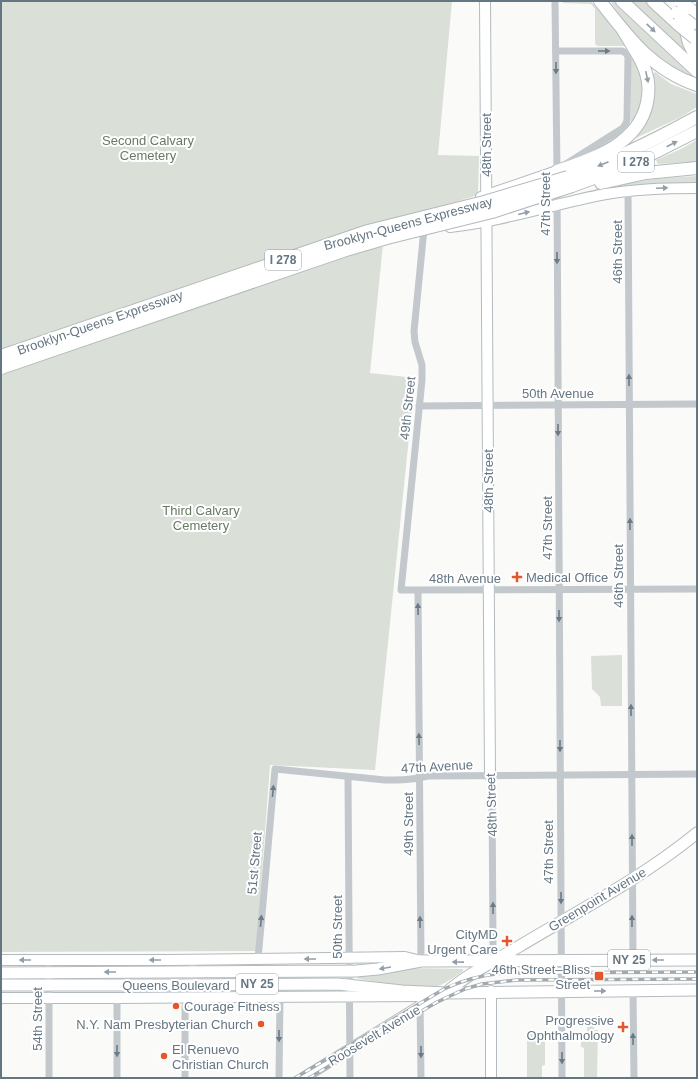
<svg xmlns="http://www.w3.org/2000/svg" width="698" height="1079" viewBox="0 0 698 1079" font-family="Arial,sans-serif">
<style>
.green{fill:#dadfd7}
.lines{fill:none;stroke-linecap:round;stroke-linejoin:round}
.secondary-casing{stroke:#b3babf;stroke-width:12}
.primary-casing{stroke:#b5babe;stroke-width:13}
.highway-casing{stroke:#b4b9bd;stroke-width:14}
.street{stroke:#c3c8cc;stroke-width:7}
.secondary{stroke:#fff;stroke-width:10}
.primary{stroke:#fff;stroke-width:11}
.highway{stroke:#fff;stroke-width:12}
.rail-casing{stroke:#a2aab0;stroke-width:3.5}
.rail{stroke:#fff;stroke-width:2;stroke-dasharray:6;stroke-linecap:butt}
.highway-bridge-casing{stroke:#b4b9bd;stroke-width:14;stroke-linecap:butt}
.highway-bridge{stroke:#fff;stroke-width:12}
.oneway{fill:#939fa8}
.oneway2{fill:#6a7a87}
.poi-dot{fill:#e4572e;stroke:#fff;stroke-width:1.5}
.labels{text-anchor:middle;stroke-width:4;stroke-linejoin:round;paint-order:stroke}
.shield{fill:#fff;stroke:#939fa8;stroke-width:1}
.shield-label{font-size:12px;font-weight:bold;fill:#657683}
.park-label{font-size:13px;fill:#687a64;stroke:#fff}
.street-label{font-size:13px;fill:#657683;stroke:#fff}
.poi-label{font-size:13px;fill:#657683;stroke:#fff;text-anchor:end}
</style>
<rect width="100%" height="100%" fill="#fafaf8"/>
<g class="green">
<polygon points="1,1 452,1 438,155 479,156 478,195 398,220 1,353"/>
<polygon points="563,1 591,1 633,54 644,78 641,111 620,139 584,156 627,129 631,122 631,54 625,46 598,46 595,44 595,9 591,4 563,3"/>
<polygon points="612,1 617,1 697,76 697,79 687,76 655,57 629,28 612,4"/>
<polygon points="626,1 646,1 682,31 696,64"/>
<polygon points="655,72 671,84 697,94 697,107 681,117 623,144 644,121 651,76"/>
<polygon points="697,140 697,162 658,164 656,160 681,149"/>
<path d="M697 176V183L568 198 566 197C610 184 652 178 697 176Z"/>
<polygon points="383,244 370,373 415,378 375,770 270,765 256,951 1,952 1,373"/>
<polygon points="622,655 622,706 601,706 600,697 592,689 591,656"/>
<path d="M413 968 463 969V971C455 977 446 983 436 987 430 989 362 981 357 978L359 976Z"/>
<polygon points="584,1017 594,1017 594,1030 598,1030 597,1078 584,1078 584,1048 581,1047 581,1032 587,1032 587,1026 584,1025"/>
<polygon points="545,1032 545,1065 542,1066 542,1078 527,1078 527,1033"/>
</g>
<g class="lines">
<g class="secondary-casing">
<g id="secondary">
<polyline points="485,1 490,776"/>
<polyline points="481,197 557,171"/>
<path d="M450 227C503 221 553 204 606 194 636 189 667 188 697 188"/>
<polyline points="1,960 171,960 405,957 421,961"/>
<polyline points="491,991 491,1078"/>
<polyline points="1,998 117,998 424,996"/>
<polyline points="303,1078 420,1006 446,993"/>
</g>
</g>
<g class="primary-casing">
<g id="primary">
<polyline points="1,973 356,971 378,969 421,961 697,960"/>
<polyline points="1,985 177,985 338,984 402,991 446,993 697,990"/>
<path d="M446 993C467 974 493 962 518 947 578 911 642 878 697 833"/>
</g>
</g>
<g class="highway-casing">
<g id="highway">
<path d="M600 1C628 37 652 70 697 85"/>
<polyline points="622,1 697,71"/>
<polyline points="653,1 678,24"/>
<polyline points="693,11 697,13"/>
<polyline points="684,24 689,43 697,60"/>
<path d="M557 171C592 159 638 145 647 103 649 93 649 82 646 73 642 58 630 43 623 30"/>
<path d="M568 177C613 161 655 140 697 117"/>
<polyline points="601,183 646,173 697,168"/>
<polyline points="572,186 632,164 697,131"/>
</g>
</g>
<g class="street">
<polyline points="555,1 557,173"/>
<polyline points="556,51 622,51 626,53 628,57 627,120 626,123 623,128 566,164"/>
<polyline points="557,189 562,1078"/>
<polyline points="628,191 633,960"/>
<polyline points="424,229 414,331 415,342 422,365 422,380 401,590 697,589"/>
<polyline points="419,406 697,404"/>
<polyline points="418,591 421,961"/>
<polyline points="490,776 492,788 493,950 494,961"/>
<polyline points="348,777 350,1078"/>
<polyline points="49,959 49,1078"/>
<path d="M258 959 275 769 385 780C402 780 411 780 428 776L697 774"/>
<polyline points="633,990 634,1078"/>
<polyline points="420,1002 421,1078"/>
<polyline points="117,1078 117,998"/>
<polyline points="185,1078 185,1007 194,960"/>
<polyline points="279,1078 280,997"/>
</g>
<use href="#secondary" class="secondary"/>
<use href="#primary" class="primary"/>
<use href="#highway" class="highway"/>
<g class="rail-casing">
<g id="rail">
<path d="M295 1078 444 989C463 980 482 975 503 973L697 972"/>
<polyline points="309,1078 437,1002 465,989 482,984 517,980 697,979"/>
</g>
</g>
<use href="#rail" class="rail"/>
<g class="highway-bridge-casing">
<g id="highway-bridge">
<polyline points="680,1 689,8"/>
<polyline points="677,13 691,24"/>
<polyline points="678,24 695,38"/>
<polyline points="1,356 368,231 484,202 568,177"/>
<polyline points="1,368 346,250 387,238 492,212 572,186"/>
</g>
</g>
<use href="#highway-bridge" class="highway-bridge"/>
</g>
<defs><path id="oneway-solid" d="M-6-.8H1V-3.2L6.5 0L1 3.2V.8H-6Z"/></defs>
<g class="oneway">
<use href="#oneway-solid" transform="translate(651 28) rotate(43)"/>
<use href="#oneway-solid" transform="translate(647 77) rotate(78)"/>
<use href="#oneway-solid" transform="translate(672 144) rotate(-27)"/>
<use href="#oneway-solid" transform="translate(603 164) rotate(157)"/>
<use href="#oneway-solid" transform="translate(662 188) rotate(-3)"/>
<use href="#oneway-solid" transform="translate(524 213) rotate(-14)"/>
<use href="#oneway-solid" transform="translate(310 959) rotate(180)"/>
<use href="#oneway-solid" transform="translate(25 960) rotate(180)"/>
<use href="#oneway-solid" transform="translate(155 960) rotate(-180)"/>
<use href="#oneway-solid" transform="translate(658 960) rotate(180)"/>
<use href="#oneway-solid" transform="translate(458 962) rotate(-179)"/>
<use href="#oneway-solid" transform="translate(385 968) rotate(170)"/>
<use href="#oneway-solid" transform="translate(110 972) rotate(-180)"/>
<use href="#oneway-solid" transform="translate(600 991)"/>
</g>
<g class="oneway2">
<use href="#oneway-solid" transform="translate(604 51)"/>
<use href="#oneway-solid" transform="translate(556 68) rotate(90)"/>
<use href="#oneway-solid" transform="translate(557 258) rotate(90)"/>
<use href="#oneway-solid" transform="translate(629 380) rotate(-90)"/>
<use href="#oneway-solid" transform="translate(558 430) rotate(90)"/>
<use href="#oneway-solid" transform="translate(630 524) rotate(-90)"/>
<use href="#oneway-solid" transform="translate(418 609) rotate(-91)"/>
<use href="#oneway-solid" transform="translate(559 616) rotate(90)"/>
<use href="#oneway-solid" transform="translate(631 710) rotate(-90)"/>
<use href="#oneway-solid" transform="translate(419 739) rotate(-91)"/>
<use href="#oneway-solid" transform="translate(560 746) rotate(90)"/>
<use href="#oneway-solid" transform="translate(273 791) rotate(-85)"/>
<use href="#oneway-solid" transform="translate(632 840) rotate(-90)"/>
<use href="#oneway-solid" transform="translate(561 898) rotate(90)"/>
<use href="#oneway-solid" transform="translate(493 908) rotate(-90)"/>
<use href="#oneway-solid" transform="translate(261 921) rotate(-85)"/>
<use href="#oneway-solid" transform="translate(632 921) rotate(-90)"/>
<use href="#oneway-solid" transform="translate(420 922) rotate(-90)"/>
<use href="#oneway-solid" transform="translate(279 1036) rotate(90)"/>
<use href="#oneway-solid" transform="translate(633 1039) rotate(-91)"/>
<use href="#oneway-solid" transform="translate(117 1051) rotate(90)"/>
<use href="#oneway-solid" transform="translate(421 1052) rotate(90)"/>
<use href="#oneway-solid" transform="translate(562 1058) rotate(90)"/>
</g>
<g class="poi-dot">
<path d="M515 571h4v4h4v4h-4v4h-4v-4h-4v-4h4z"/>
<path d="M505 935h4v4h4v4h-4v4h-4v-4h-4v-4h4z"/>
<rect x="594" y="971" width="10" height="10" rx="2"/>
<circle cx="176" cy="1006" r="4"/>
<circle cx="261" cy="1024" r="4"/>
<path d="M621 1021h4v4h4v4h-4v4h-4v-4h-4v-4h4z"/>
<circle cx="164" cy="1056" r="4"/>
</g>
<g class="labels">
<g class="shield">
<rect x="618" y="152" width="36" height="20" rx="3"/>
<rect x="265" y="250" width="36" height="20" rx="3"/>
<rect x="608" y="950" width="42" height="20" rx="3"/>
<rect x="236" y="974" width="42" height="20" rx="3"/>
</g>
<g class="shield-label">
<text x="636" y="166">I 278</text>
<text x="283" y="264">I 278</text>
<text x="629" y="964">NY 25</text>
<text x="257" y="988">NY 25</text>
</g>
<g class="park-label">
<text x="148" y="145">Second Calvary<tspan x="148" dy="15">Cemetery</tspan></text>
<text x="201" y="515">Third Calvary<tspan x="201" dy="15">Cemetery</tspan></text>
</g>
<g class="street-label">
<text transform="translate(486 145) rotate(-90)" y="5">48th Street</text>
<text transform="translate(545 204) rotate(-90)" y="5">47th Street</text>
<text transform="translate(408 223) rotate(-15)" y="5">Brooklyn-Queens Expressway</text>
<text transform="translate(617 252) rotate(-90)" y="5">46th Street</text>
<text transform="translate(100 322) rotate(-19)" y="5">Brooklyn-Queens Expressway</text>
<text x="558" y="398">50th Avenue</text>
<text transform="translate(407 408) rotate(-84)" y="5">49th Street</text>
<text transform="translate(488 481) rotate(-90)" y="5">48th Street</text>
<text transform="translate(547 528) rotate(-90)" y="5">47th Street</text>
<text transform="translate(618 576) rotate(-90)" y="5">46th Street</text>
<text x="465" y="583">48th Avenue</text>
<text transform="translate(437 766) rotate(-3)" y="5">47th Avenue</text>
<text transform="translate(491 805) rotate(-92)" y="5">48th Street</text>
<text transform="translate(408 824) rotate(-90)" y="5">49th Street</text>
<text transform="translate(548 852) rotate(-90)" y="5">47th Street</text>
<text transform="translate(254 863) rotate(-85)" y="5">51st Street</text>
<text transform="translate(597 899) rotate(-31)" y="5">Greenpoint Avenue</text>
<text transform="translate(337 927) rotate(-90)" y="5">50th Street</text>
<text x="176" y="990">Queens Boulevard</text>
<text transform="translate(37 1019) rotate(-90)" y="5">54th Street</text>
<text transform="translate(374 1035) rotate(-31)" y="5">Roosevelt Avenue</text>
</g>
<g class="poi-label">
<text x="526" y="582" text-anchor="start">Medical Office</text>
<text x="498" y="939">CityMD<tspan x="498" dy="15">Urgent Care</tspan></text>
<text x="590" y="974">46th Street–Bliss<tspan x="590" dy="15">Street</tspan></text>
<text x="184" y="1011" text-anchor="start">Courage Fitness</text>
<text x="614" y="1025">Progressive<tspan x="614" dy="15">Ophthalmology</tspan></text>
<text x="253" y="1029">N.Y. Nam Presbyterian Church</text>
<text x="172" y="1054" text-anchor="start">El Renuevo<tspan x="172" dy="15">Christian Church</tspan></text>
</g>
</g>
<rect width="698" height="1079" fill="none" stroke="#657683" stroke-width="4"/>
</svg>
